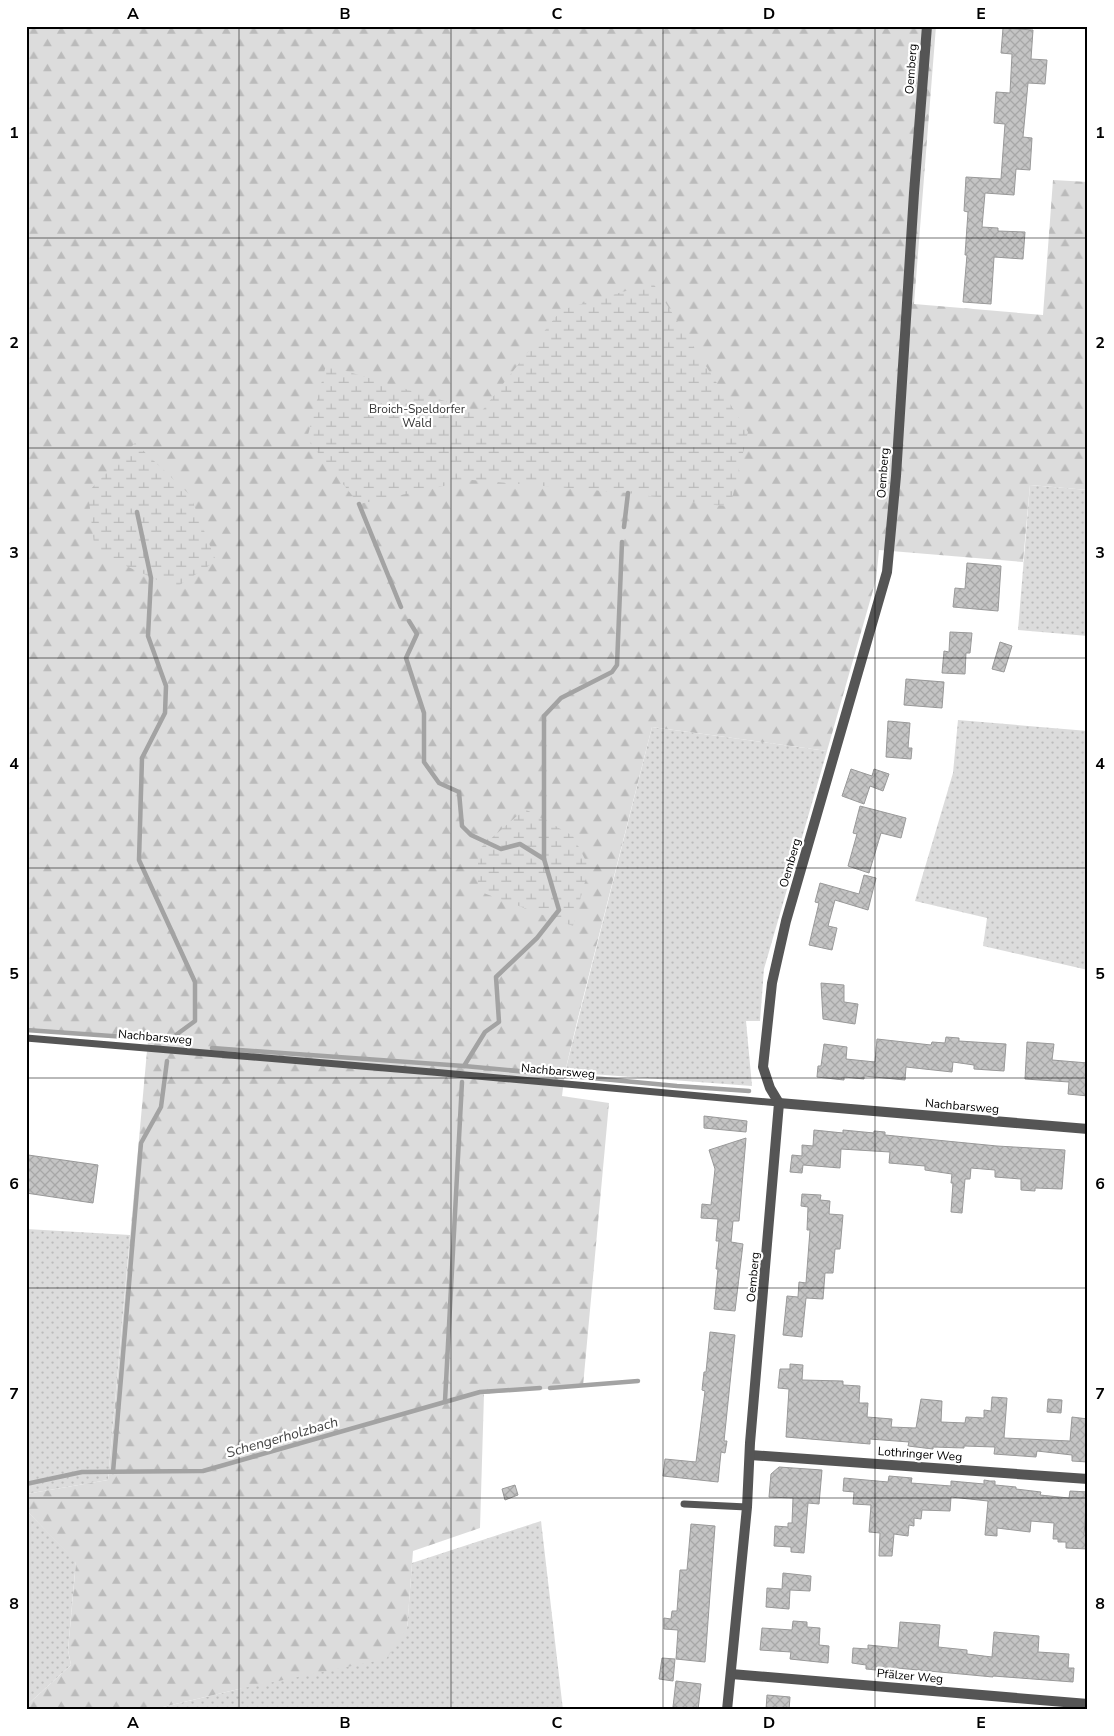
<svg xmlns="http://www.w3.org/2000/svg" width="1114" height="1736" viewBox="0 0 1114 1736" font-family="'Nunito Sans',sans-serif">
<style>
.grass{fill:url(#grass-dots)}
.forest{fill:url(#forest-firs)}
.wetland{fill:url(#wetland-marsh)}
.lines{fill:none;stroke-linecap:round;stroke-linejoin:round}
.stream{stroke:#a3a3a3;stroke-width:4.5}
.building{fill:url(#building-cross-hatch);stroke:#999}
.service{stroke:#555;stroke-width:7}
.minor{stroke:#555;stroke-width:10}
.tertiary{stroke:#555;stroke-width:10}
.grid{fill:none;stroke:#000;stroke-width:1;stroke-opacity:0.55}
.labels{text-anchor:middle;stroke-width:4.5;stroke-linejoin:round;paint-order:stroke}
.street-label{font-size:12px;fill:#000;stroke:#fff}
.park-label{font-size:12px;fill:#333;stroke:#fff}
.water-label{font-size:14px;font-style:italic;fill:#444;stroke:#fff}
.neatline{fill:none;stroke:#000;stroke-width:2}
.grid-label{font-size:16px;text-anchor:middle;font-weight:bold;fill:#000}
</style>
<defs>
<pattern id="grass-dots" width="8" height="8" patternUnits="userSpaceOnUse" patternTransform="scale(1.25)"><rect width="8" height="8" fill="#dcdcdc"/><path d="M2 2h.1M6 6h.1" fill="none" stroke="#bbb" stroke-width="1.8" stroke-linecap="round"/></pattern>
<pattern id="forest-firs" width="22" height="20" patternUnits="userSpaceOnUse" patternTransform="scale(1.25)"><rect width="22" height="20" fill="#dcdcdc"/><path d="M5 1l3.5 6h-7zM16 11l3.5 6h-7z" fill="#bbb"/></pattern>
<pattern id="wetland-marsh" width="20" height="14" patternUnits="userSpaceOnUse" patternTransform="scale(1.25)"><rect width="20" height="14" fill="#dcdcdc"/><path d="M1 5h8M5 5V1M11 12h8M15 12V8" fill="none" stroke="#bbb"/></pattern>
<pattern id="building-cross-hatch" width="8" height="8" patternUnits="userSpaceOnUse" patternTransform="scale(1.25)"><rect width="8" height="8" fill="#c4c4c4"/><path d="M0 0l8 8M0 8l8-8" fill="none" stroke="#a7a7a7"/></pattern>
</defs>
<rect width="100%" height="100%" fill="#fff"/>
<g class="grass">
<polygon points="1030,485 1088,490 1088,636 1018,630"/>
<polygon points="958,720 1088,731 1088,970 983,946 987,918 915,901 953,773"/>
<polygon points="652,727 827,751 764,969 760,1021 746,1021 752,1086 565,1072"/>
<polygon points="26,1229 130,1235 108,1480 26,1494"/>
<polygon points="26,1510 76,1561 68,1650 71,1665 26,1706"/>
<polygon points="541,1521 563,1710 150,1710 239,1689 407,1629 412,1563"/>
</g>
<polygon class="forest" points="26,26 936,26 914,304 1043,315 1053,180 1088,182 1088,490 1030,485 1023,562 879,550 876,580 827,751 652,727 577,1022 565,1072 562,1096 609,1103 583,1386 484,1394 480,1528 413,1551 407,1629 386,1659 239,1689 150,1710 26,1710 26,1706 71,1665 68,1650 76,1562 26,1510 26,1494 108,1480 148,1040 26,1030"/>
<g class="wetland">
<polygon points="653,283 748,432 730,507 628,493 472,480 359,504 307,439 326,365 481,412 561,310"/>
<polygon points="135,443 190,495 216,561 175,588 95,552 88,492"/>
<polygon points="525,809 573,836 589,867 573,926 478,891 478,850"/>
</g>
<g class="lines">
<g class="stream">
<polyline points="359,504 401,607"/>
<polyline points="624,527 628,493"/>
<polyline points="409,621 417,634 406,658 424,713 424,762 439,783 459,792 462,826 471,835 501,849 520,844 544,859"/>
<polyline points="26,1030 169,1040 195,1021 195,982 139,860 142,758 165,713 166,686 148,636 151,578 137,512"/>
<polyline points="212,1048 464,1066 677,1086 749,1091"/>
<polyline points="464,1066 485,1032 499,1022 496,977 537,938 559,910 544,859 544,716 561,698 612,672 617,665 622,542"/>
<polyline points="550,1388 638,1381"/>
<polyline points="445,1401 462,1082"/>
<polyline points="113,1472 141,1143 161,1107 167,1061"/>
<polyline points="26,1484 82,1472 203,1471 480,1392 540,1388"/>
</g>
</g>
<g class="building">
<polygon points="1003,28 1033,30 1031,59 1047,60 1045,84 1028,83 1023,137 1032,138 1030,170 1016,169 1014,195 985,193 982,227 998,228 998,231 1025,232 1023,259 994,257 991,304 963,302 967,255 965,255 968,212 964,211 966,177 1001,179 1005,124 994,123 996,92 1010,93 1012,54 1001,53"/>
<polygon points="967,563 1001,566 998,611 953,607 955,588 965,589"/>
<polygon points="950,632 972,633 970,653 966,653 965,674 942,673 944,651 949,652"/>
<polygon points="1000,642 1012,646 1004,672 992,669"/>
<polygon points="906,679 944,682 942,708 904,705"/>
<polygon points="888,721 910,723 908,748 912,748 911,759 886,757"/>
<polygon points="851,769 872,776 874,769 889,774 883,791 870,786 864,804 842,796"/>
<polygon points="860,806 906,818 901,838 881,833 869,873 848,866 857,834 853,833"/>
<polygon points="864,875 876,878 868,910 835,900 828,926 837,928 832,950 809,945 819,903 815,902 820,883 859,894"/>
<polygon points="821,983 844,985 844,1002 858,1004 855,1024 823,1019"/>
<polygon points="946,1037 959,1038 959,1041 1006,1044 1004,1071 974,1069 974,1065 953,1062 952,1072 906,1067 905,1080 864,1076 864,1079 844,1077 844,1080 817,1077 818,1066 821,1066 824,1044 847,1047 846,1059 875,1062 877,1039 931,1045 932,1042 945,1043"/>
<polygon points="1027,1042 1054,1044 1052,1060 1088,1063 1088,1096 1068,1094 1069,1082 1025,1079"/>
<polygon points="704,1116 747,1121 746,1132 704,1128"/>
<polygon points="814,1130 843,1133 843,1130 874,1133 874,1131 885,1132 885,1135 997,1146 1065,1150 1062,1189 1035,1188 1035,1191 1021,1190 1021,1179 995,1177 995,1170 971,1168 970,1179 965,1179 962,1213 951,1212 953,1183 951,1183 952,1174 925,1170 925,1166 889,1163 890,1152 841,1149 840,1168 803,1165 802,1173 790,1172 792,1155 802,1156 802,1145 813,1146"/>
<polygon points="746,1138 739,1221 733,1221 731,1242 743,1244 735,1311 714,1309 718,1269 716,1269 719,1241 716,1241 718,1219 701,1218 702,1204 711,1205 715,1169 709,1150"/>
<polygon points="28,1155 98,1165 93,1203 26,1193"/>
<polygon points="802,1194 821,1195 820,1200 830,1201 829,1214 843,1215 840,1249 835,1249 833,1273 825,1273 823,1299 806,1298 802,1337 783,1335 787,1296 798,1297 799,1282 806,1283 810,1230 807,1230 808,1207 801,1206"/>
<polygon points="710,1332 735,1335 724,1441 727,1441 725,1453 721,1452 718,1482 663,1476 665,1459 696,1462 705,1391 702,1390 704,1372 706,1372"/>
<polygon points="790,1364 803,1365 802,1380 843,1381 843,1385 860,1386 859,1403 868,1403 867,1417 892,1419 891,1427 916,1428 921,1399 942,1401 941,1422 965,1423 966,1417 984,1418 984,1410 991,1411 992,1397 1007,1398 1004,1438 1070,1441 1072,1417 1088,1419 1088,1462 1072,1461 1072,1455 1037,1451 1036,1457 994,1454 995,1447 964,1446 964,1448 933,1447 933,1449 908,1446 909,1442 870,1439 870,1444 786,1437 789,1389 778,1388 780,1369 790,1369"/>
<polygon points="1048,1399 1062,1400 1061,1413 1047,1412"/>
<polygon points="779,1467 822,1470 819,1504 808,1503 804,1553 791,1552 791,1547 774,1546 775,1526 788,1527 788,1523 792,1523 793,1498 769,1497 771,1474"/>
<polygon points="889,1476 912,1478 911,1483 951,1486 951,1481 984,1484 984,1480 990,1481 995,1481 995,1485 1016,1487 1016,1489 1041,1492 1040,1495 1069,1498 1070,1491 1088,1492 1088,1510 1086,1509 1084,1535 1088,1535 1088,1549 1066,1548 1066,1542 1058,1542 1058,1539 1053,1539 1054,1523 1031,1521 1030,1532 997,1528 997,1536 985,1535 988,1501 951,1497 950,1511 922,1510 921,1519 914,1518 914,1526 909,1525 908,1536 894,1534 892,1556 879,1556 880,1533 869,1532 871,1505 853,1504 854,1492 843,1491 844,1478 888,1482"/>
<polygon points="515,1485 518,1495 505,1500 502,1489"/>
<polygon points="691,1524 715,1526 705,1662 676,1659 678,1630 664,1629 664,1618 671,1619 672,1611 677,1611 680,1570 687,1570"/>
<polygon points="783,1573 811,1576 810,1591 790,1590 789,1609 766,1607 767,1588 782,1589"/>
<polygon points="793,1621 807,1622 807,1627 820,1628 819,1645 829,1646 828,1663 790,1659 791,1652 760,1650 762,1628 792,1630"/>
<polygon points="900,1622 940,1625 938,1647 967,1650 967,1654 992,1657 994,1632 1039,1636 1038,1652 1069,1654 1068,1668 1074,1668 1073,1682 993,1676 993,1677 897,1668 896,1672 866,1669 866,1665 852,1663 853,1648 868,1649 868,1645 898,1648"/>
<polygon points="662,1658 675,1659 673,1681 659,1679"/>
<polygon points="676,1681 701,1684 698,1710 673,1707"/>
<polygon points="767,1695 790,1697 789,1710 766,1710"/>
</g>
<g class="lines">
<g class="service">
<polyline points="26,1038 432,1072 779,1103"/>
<polyline points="684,1504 747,1507"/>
</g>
<g class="minor">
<polyline points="779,1103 770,1088 763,1067 772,983 786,921 887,572 896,476 914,193 927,26"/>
<polyline points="750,1455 1088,1479"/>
<polyline points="731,1674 1088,1704"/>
</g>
<polyline class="tertiary" points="727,1710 747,1507 750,1443 779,1103 1088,1129"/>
</g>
<path class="grid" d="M239 26V1710M451 26V1710M663 26V1710M875 26V1710M26 238H1088M26 448H1088M26 658H1088M26 868H1088M26 1078H1088M26 1288H1088M26 1498H1088"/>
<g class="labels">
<g class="street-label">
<text transform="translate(911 69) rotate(-86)" y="4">Oemberg</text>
<text transform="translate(883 473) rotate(-86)" y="4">Oemberg</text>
<text transform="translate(790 863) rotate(-74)" y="4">Oemberg</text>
<text transform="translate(155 1037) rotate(5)" y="4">Nachbarsweg</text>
<text transform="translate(558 1071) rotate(5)" y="4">Nachbarsweg</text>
<text transform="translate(962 1106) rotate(5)" y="4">Nachbarsweg</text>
<text transform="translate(753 1277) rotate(-85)" y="4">Oemberg</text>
<text transform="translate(920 1454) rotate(4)" y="4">Lothringer Weg</text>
<text transform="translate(910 1676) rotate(5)" y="4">Pfälzer Weg</text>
</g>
<g class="park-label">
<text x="417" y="413">Broich-Speldorfer<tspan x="417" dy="14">Wald</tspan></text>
</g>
<g class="water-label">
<text transform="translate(282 1437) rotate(-16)" y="5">Schengerholzbach</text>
</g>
</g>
<rect width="1114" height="1736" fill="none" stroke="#ffffff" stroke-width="55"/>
<rect x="28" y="28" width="1058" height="1680" class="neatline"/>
<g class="grid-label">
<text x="133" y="19">A</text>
<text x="345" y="19">B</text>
<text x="557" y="19">C</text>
<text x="769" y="19">D</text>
<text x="981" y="19">E</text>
<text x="14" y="138">1</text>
<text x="1100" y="138">1</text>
<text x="14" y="348">2</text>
<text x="1100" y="348">2</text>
<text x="14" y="558">3</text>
<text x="1100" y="558">3</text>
<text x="14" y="769">4</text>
<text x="1100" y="769">4</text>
<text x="14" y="979">5</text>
<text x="1100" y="979">5</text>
<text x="14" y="1189">6</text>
<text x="1100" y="1189">6</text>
<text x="14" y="1399">7</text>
<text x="1100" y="1399">7</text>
<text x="14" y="1609">8</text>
<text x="1100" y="1609">8</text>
<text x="133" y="1728">A</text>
<text x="345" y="1728">B</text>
<text x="557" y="1728">C</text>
<text x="769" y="1728">D</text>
<text x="981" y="1728">E</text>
</g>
</svg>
